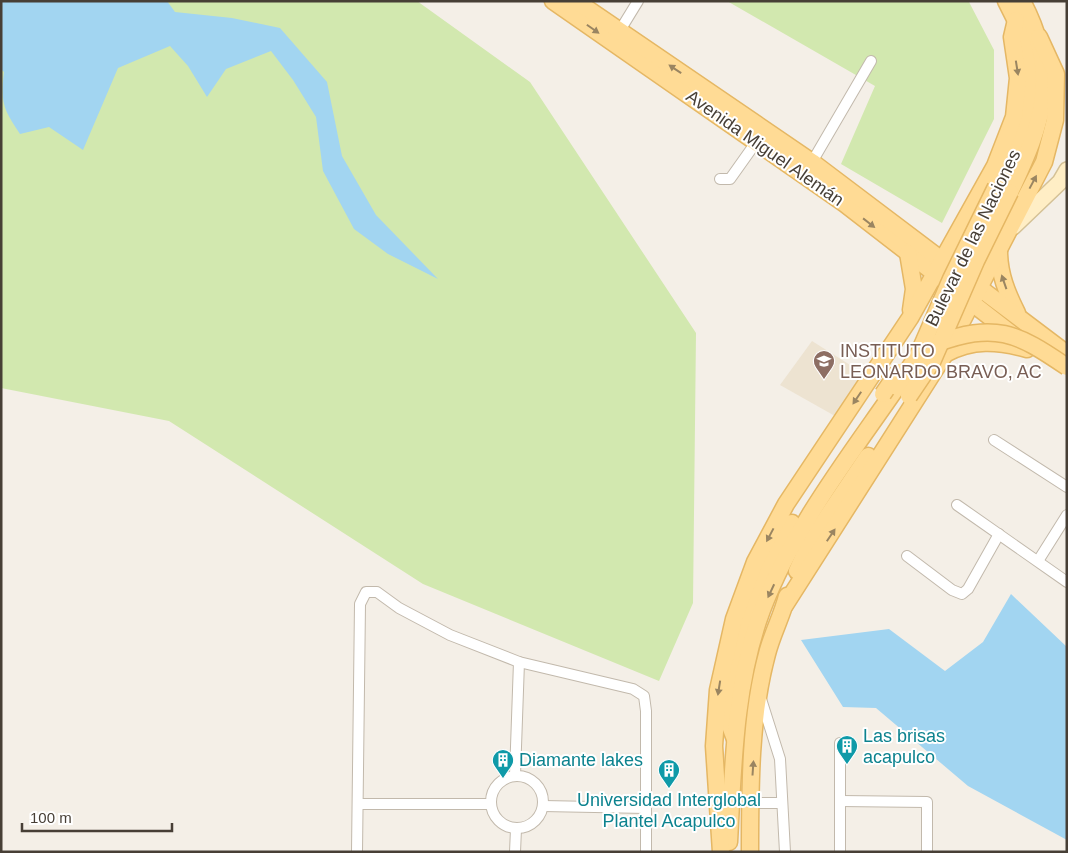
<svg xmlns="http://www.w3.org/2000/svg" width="1068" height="853" viewBox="0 0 1068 853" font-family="Helvetica,sans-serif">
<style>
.education{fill:#ede3d1}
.green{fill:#d2e8af}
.water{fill:#a2d5f1}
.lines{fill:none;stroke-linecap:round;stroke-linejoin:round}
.street-casing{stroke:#c2b9ac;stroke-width:12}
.secondary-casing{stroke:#d4c196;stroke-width:18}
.primary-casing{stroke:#e5b764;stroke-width:19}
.street{stroke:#fff;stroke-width:10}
.secondary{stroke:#ffeec5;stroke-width:15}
.primary{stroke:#ffdb95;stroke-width:16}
.primary-bridge-casing{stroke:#e5b764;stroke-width:19;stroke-linecap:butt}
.primary-bridge{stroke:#ffdb95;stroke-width:16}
.oneway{fill:#9a8561}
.labels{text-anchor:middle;stroke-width:4;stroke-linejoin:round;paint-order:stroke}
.street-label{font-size:18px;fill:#473f36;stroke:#fff}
.education-label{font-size:18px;fill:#785e54;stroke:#fff;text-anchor:start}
.culture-label{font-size:18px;fill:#0d838f;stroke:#fff;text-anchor:start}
</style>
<rect width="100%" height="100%" fill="#f4efe7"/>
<polygon class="education" points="812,341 866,375 842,420 780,385"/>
<g class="green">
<polygon points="1,1 417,1 530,82 696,333 693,603 659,681 423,584 169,421 1,388"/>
<polygon points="727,1 969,2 994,50 994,119 942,223 841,164 875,86"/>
</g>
<g class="water">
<path d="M1 1H167L175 12 232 18 280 28 327 82 342 156 376 215 438 279 388 254 354 229 323 171 316 117 293 80 271 51 226 69 207 97 188 66 170 46 118 68 83 150 49 127 20 134C4 110 0 103 4 72L1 69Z"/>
<polygon points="1011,594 1067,647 1067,840 968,786 876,708 843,707 801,640 889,629 945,671 983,642"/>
</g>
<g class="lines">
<g class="street-casing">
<g id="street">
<polyline points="619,32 638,1"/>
<polyline points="812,162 871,61"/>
<polyline points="720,179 730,179 757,141"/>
<polyline points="994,440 1067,487"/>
<polyline points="957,505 1067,582"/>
<polyline points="907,556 952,590 962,594 968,589 999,534"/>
<polyline points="1038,561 1067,515"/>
<polyline points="761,699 780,759 785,852"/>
<polyline points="515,775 519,662"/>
<circle cx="517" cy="802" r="26"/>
<polyline points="840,801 927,802 927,852"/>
<polyline points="750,803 782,803"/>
<polyline points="358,804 490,804"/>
<polyline points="543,806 646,808"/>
<polyline points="357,852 360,604 366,592 377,592 399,608 450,635 519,662 633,689 644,696 646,711 646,852"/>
<polyline points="515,852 516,829"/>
<polyline points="840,852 840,743"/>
</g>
</g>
<g class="secondary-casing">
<polyline id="secondary" points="1013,227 1060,182 1067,170"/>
</g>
<g class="primary-casing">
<g id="primary">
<polyline points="553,1 845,204 942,279"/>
<polyline points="576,1 812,162 951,267"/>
<polyline points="997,184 1022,136 1033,84 1024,37 1006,1"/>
<path d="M1010 192C1043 122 1061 74 1022 1"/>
<path d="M999 251C999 274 1007 293 1017 313"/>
<polyline points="908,253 914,289 911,310"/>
<polyline points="973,283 1067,354"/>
<polyline points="963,296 1017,338"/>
<path d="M945 354C973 339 997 341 1027 349"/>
<polyline points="797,571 810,542 868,456"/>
<polyline points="785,605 945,354 1044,162 1055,120 1056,74 1039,37"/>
<polyline points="735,739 727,718 736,653 753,597 792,523"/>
<path d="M729 842C733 766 735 682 762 610 793 528 848 458 897 387"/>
<polyline points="721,852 714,746 718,690 734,619 755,562 786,504 910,318 995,166 1014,117 1018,78 1012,37 1016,20"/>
<path d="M750 852C750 786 750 717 767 654 772 634 782 616 787 596"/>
</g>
</g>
<use href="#street" class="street"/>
<use href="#secondary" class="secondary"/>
<use href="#primary" class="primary"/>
<g class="primary-bridge-casing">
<g id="primary-bridge">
<path d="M935 344C995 322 1016 332 1067 367"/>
<polyline points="897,387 918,355 951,279 996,187"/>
<polyline points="883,394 898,372"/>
<polyline points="909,396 932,362 976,261 1010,192"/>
</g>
</g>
<use href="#primary-bridge" class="primary-bridge"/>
</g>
<defs><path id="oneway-solid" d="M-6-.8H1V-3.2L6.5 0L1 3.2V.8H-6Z" transform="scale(1.25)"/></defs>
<g class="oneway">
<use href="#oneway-solid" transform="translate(593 29) rotate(35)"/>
<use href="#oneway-solid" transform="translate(1017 68) rotate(81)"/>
<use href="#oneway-solid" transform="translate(675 69) rotate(-146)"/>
<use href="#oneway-solid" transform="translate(1033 182) rotate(-62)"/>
<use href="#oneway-solid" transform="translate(869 223) rotate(38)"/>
<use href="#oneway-solid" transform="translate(1004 282) rotate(-109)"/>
<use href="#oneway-solid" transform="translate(857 398) rotate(124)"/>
<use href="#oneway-solid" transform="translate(770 535) rotate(118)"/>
<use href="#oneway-solid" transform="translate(831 535) rotate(-56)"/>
<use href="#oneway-solid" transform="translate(771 591) rotate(115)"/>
<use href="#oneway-solid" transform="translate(719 688) rotate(99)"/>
<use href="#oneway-solid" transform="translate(753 768) rotate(-86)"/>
</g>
<defs>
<g id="school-pin" transform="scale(1.125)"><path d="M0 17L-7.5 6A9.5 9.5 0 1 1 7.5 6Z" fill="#8d6e63" stroke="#fff"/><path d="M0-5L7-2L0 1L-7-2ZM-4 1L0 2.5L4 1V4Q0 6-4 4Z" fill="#fff"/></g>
<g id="building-pin" transform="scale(1.125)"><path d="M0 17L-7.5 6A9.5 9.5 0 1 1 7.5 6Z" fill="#0f9aa8" stroke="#fff"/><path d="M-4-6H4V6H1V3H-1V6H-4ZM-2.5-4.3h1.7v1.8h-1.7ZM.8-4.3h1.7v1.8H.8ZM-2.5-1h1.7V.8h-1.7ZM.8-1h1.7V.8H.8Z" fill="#fff"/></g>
</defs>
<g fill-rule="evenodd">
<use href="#school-pin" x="824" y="361"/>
<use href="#building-pin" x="847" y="746"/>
<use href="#building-pin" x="503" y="760"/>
<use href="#building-pin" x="669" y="770"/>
</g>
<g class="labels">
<g class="street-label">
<text transform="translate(765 148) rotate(35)" y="6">Avenida Miguel Alemán</text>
<text transform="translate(973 238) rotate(-64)" y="6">Bulevar de las Naciones</text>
</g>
<g class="education-label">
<text x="840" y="357">INSTITUTO<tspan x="840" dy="21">LEONARDO BRAVO, AC</tspan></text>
</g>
<g class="culture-label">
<text x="863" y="742">Las brisas<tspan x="863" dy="21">acapulco</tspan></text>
<text x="519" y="766">Diamante lakes</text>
<text x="669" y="806" text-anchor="middle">Universidad Interglobal<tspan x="669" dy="21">Plantel Acapulco</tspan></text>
</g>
</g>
<rect width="1068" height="853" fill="none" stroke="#473f36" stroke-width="5"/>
<path d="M22 823v8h150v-8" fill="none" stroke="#473f36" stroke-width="2.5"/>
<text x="30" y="823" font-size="15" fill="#473f36" stroke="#ffffff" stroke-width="4" paint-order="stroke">100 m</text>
</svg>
